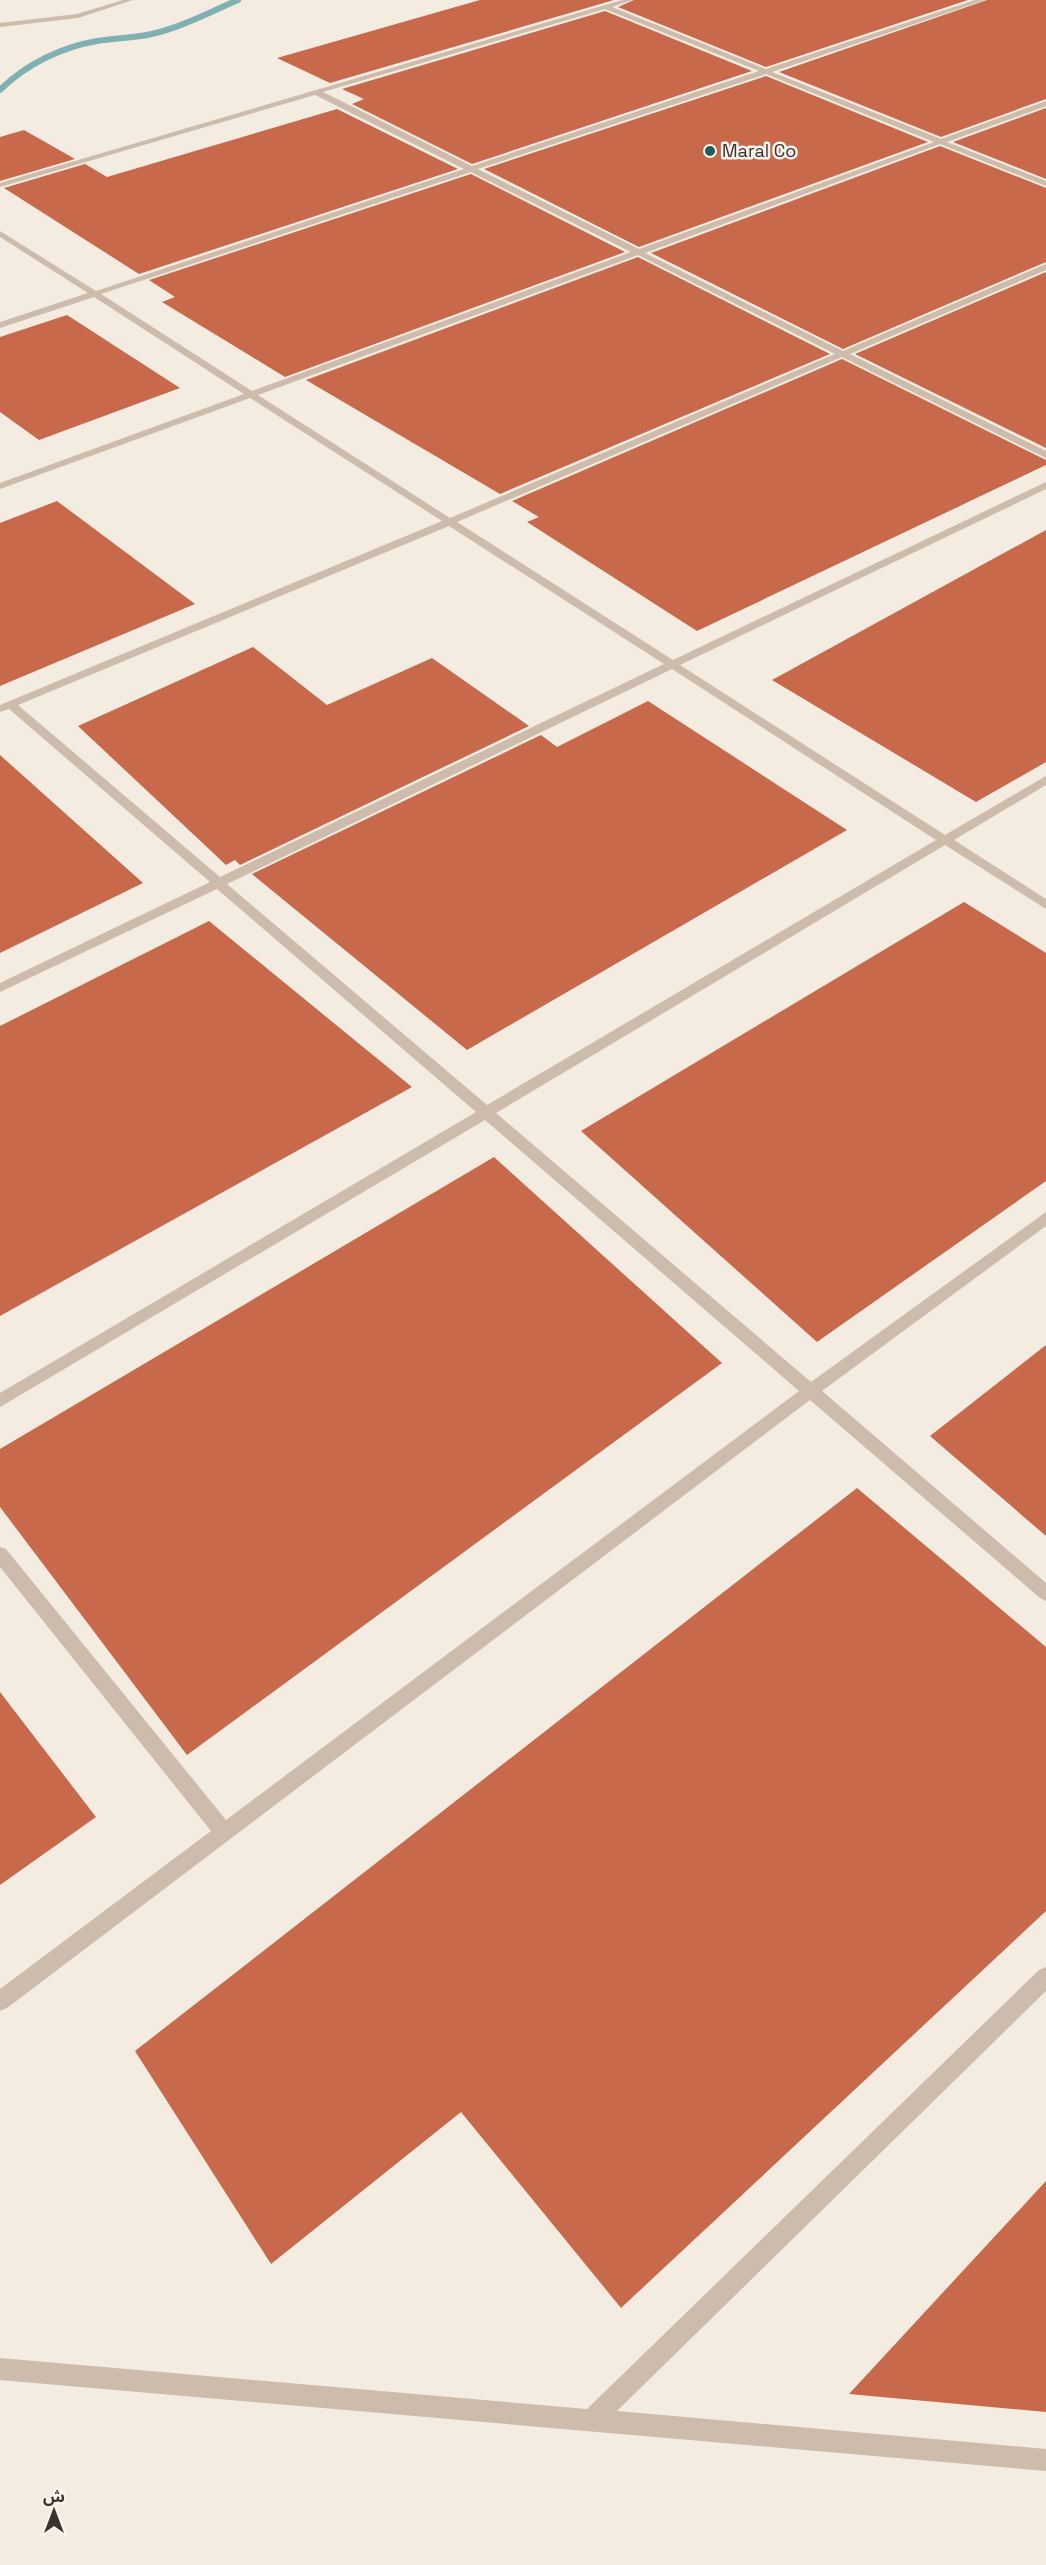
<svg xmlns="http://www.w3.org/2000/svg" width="1046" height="2565" viewBox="0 0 1046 2565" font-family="'Space Grotesk','Noto Sans Arabic',sans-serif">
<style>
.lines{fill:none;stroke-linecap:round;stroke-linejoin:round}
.stream{stroke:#7fb0b2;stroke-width:6}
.building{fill:#c8694b}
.lane{fill:#cdbbac;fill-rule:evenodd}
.poi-dot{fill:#1f5a5e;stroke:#fbf5ee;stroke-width:2}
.labels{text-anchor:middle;stroke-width:5;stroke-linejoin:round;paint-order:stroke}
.far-poi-label{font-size:18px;fill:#3b302b;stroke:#fbf5ee;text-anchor:start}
</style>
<rect width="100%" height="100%" fill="#f4ebe1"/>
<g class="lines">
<path class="stream" d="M0 90C26 64 62 47 97 41 115 38 134 38 152 34 182 27 210 12 238 0"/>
</g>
<g class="building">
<polygon points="480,0 614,0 330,83 277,58"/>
<polygon points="634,0 968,0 766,67 618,7"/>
<polygon points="987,0 1046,0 1046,99 941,137 779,72"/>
<polygon points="605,11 752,71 472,164 352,104 364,99 342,89"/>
<polygon points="766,76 928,142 639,247 484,169"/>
<polygon points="1046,108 1046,179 953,142"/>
<polygon points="337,109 458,169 139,274 4,188 85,164 107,177"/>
<polygon points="24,130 75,159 0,181 0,137"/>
<polygon points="940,146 1046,188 1046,262 843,349 651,253"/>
<polygon points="471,174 625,252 285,377 162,302 175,297 149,280"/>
<polygon points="638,257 830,354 500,494 306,380"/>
<polygon points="1046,272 1046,448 855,354"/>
<polygon points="67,315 180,388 39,440 0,412 0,337"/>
<polygon points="842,359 1046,460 1046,465 697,631 527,522 539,517 512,501"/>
<polygon points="57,501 195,604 0,686 0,523"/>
<polygon points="1046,530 1046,762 976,802 772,680"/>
<polygon points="253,647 327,705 432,658 529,726 240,865 235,860 226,865 78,726"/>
<polygon points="648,701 847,830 467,1050 252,874 541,735 557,747"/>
<polygon points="0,755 143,883 0,953"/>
<polygon points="964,902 1046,953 1046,1181 817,1342 581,1131"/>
<polygon points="209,921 412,1087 0,1316 0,1026"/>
<polygon points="494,1157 722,1363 187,1755 0,1507 0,1449"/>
<polygon points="1046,1345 1046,1536 930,1436"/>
<polygon points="857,1488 1046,1647 1046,1911 621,2308 461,2112 271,2264 135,2051"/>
<polygon points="0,1692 96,1817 0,1885"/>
<polygon points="1046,2181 1046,2412 849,2394"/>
</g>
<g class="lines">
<g class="lane">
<polygon points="123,0 133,0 78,18 0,27 0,23 77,14"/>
<path d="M622 0H632L612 7 766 69 975 0H985L772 72 941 139 1046 101V106L947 142 1046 181V186L940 144 645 253 843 351 1046 264V270L850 354 1046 451V458L842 357 457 522 673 660 1046 482V489L680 665 945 835 1046 776V785L954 840 1046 899V909L945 845 496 1113 811 1382 1046 1212V1226L822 1391 1046 1583V1601L1040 1598 810 1400 7 2008 0 2011V1989L211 1831 0 1567V1547L6 1549 226 1820 799 1391 485 1120 0 1407V1393L476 1112 217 889 0 992V983L210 882 9 709 0 712V705L442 521 250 398 0 489V483L244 394 94 297 0 328V322L88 293 0 237V231L96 291 464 169 315 95 0 187V183ZM605 9 759 71 472 166 323 92ZM766 74 934 142 639 249 478 169ZM471 172 631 252 252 391 101 294ZM638 255 835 354 450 518 258 395ZM449 526 664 664 220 877 18 705ZM672 669 936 840 487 1105 227 884Z"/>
<polygon points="1046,1967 1046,1991 617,2411 1046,2449 1046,2471 0,2380 0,2358 587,2409 1039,1970"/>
</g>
</g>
<circle class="poi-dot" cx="710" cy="151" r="6"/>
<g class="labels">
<g class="far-poi-label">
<text x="722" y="157">Maral Co</text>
</g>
</g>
<g transform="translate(54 2511)" stroke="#fbf5ee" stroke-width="4.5" paint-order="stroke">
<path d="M0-4.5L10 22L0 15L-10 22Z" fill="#3b302b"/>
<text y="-9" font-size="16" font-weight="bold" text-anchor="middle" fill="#3b302b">ش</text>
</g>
</svg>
